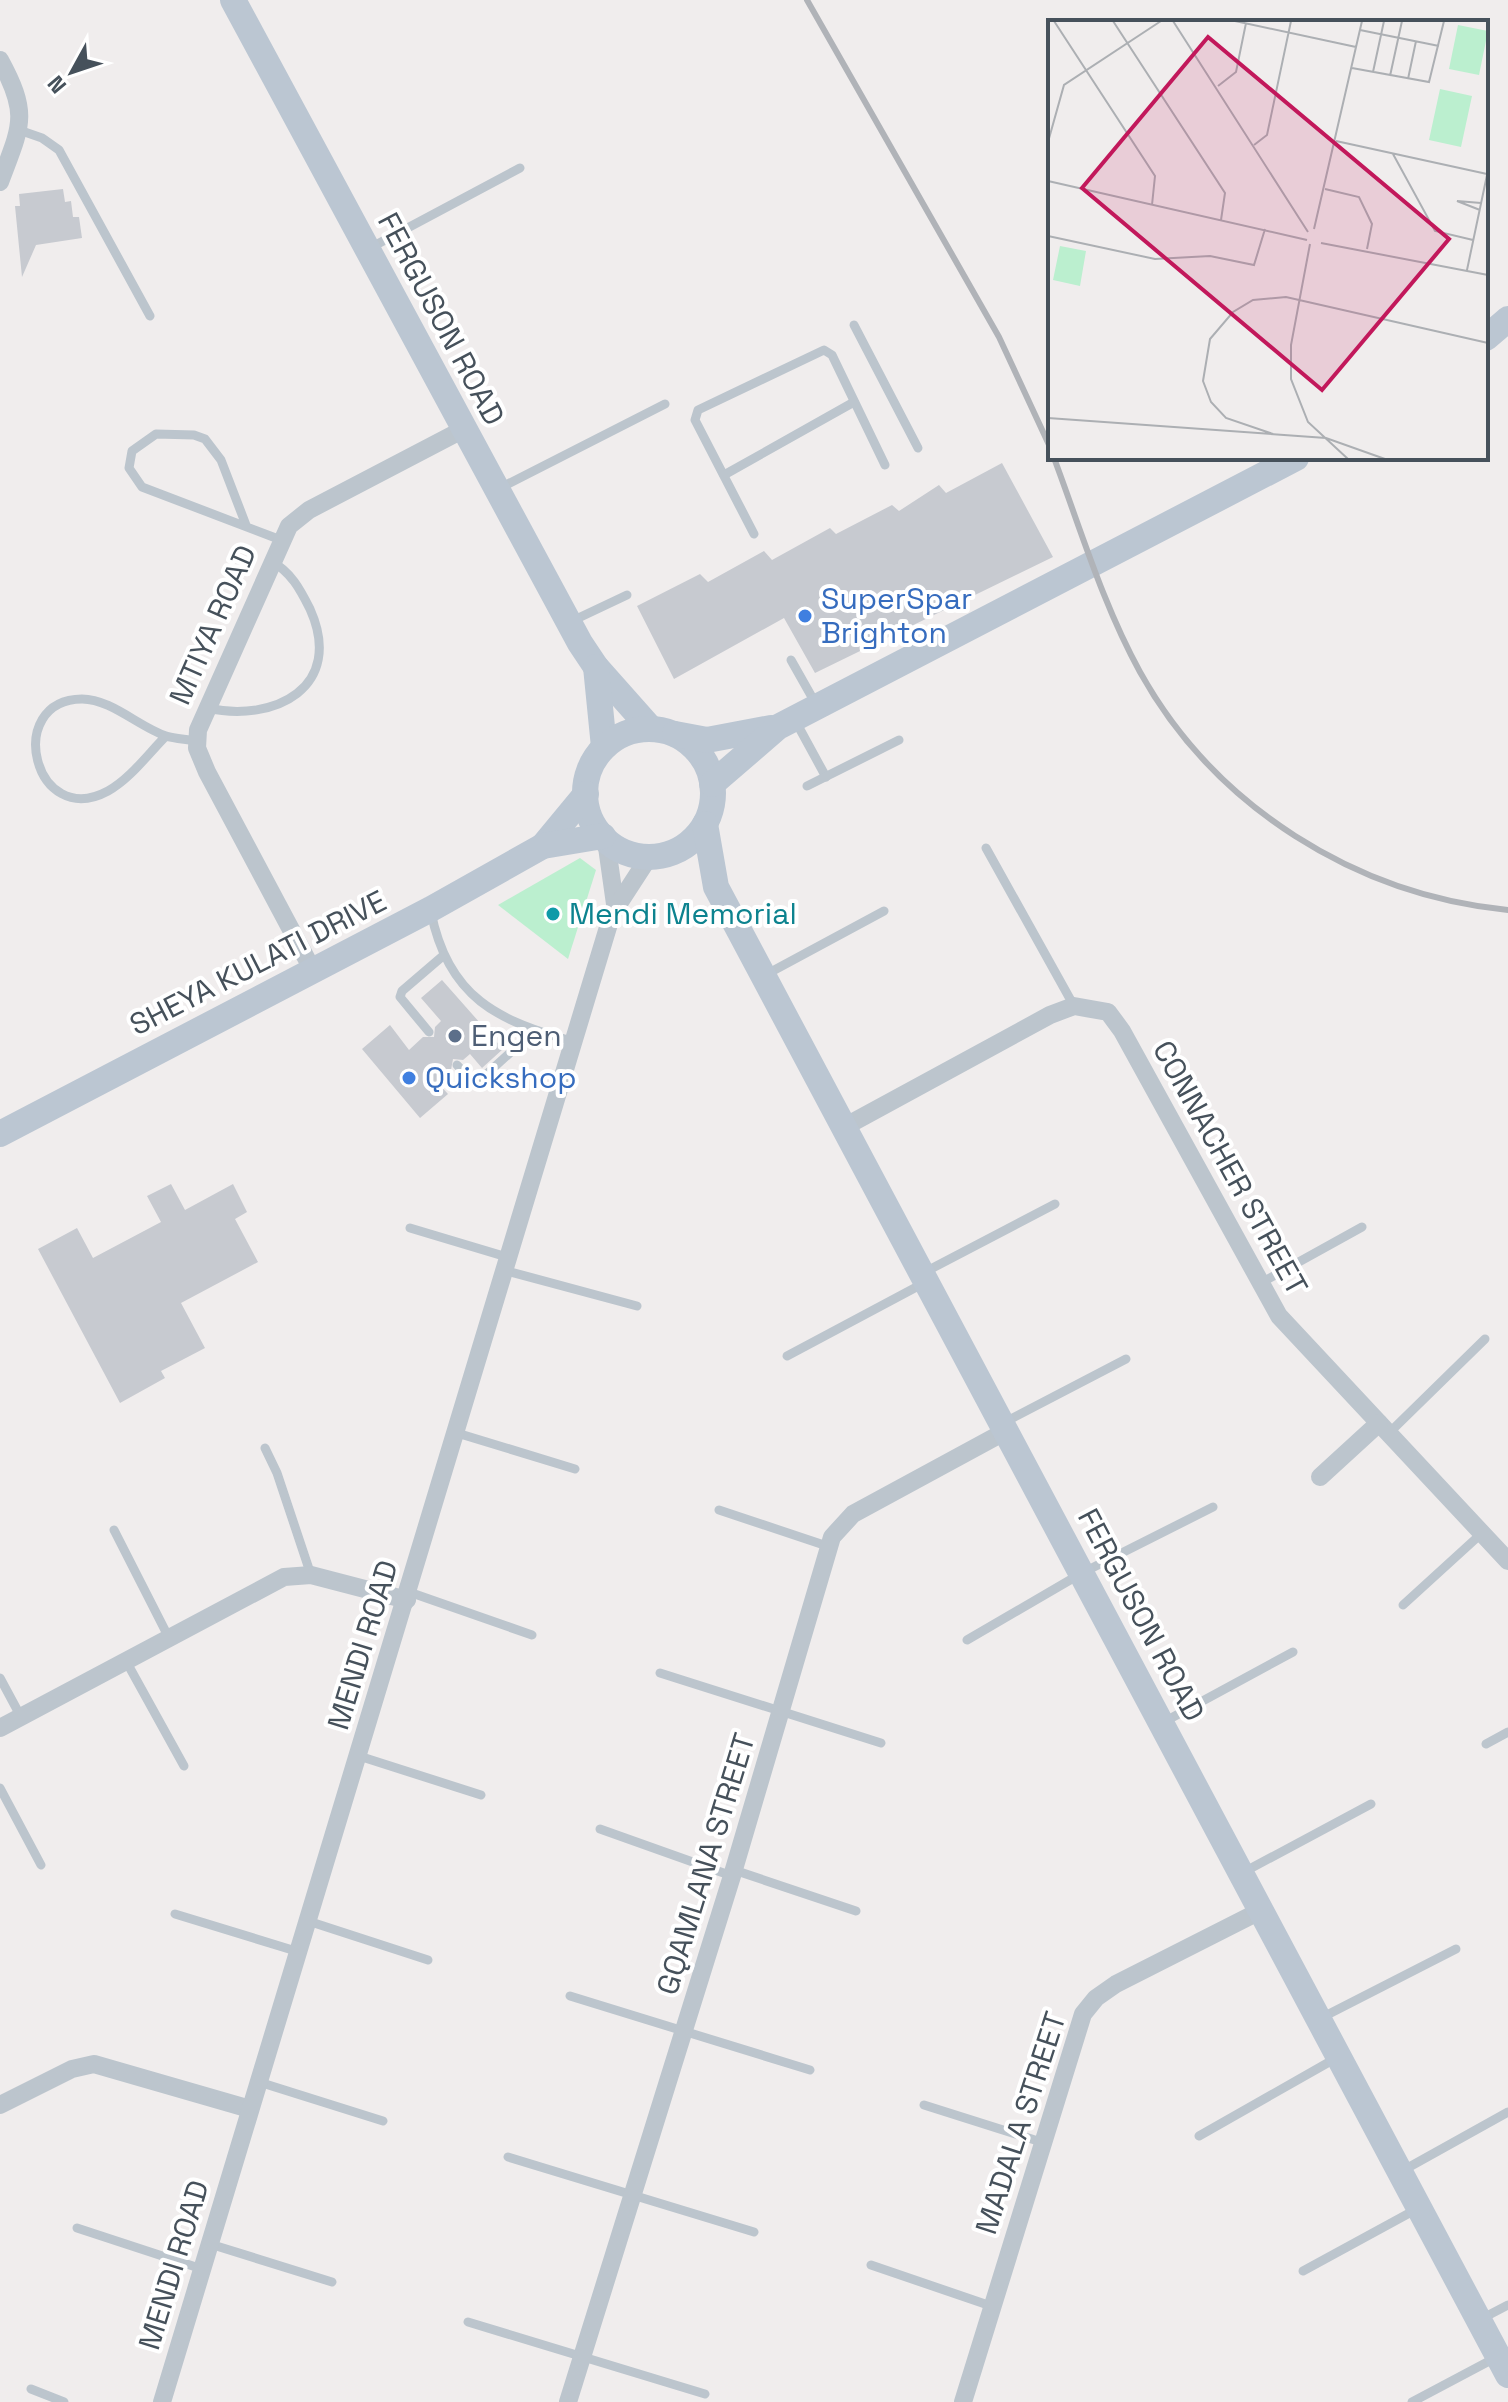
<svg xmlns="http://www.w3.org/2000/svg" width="1508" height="2402" viewBox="0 0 1508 2402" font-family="'Space Grotesk',sans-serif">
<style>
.green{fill:#bbefcf}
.building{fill:#c7cad0}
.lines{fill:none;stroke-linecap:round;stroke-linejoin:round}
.lane{stroke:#bcc5cd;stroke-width:9}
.street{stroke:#bcc5cd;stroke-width:18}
.secondary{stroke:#bbc6d2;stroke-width:26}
.rail{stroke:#b0b3b8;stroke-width:6}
.shop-dot{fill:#3f7fe0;stroke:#fff;stroke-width:3}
.culture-dot{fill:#0f9aa8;stroke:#fff;stroke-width:3}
.service-dot{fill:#5c6f8a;stroke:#fff;stroke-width:3}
.labels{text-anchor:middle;stroke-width:8;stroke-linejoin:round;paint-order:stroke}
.street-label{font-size:30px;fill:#46515b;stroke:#fff}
.shop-label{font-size:30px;fill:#366cbe;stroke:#fff;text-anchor:start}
.culture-label{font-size:30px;fill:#0d838f;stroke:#fff;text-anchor:start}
.service-label{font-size:30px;fill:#4e5e75;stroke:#fff;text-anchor:start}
.inset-road{fill:none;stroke:#acafb3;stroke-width:2}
.view{fill:#c2185b;fill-opacity:0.15;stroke:#c2185b;stroke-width:4}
.inset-edge{fill:none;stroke:#46515b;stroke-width:4}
</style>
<rect width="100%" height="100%" fill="#f0eded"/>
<polygon class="green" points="580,858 596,870 568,959 498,905"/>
<g class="building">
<polygon points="63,189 65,202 71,201 73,217 79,217 82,238 36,245 22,277 15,206 20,206 19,194"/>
<polygon points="1002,463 1053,557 815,673 784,618 674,679 637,606 700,574 708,582 764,551 772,560 830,528 836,534 892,505 899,511 939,485 946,493"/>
<polygon points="442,980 503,1049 482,1068 470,1054 463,1060 453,1059 451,1070 437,1082 448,1094 420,1118 362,1049 390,1025 409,1050 423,1037 434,1037 435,1027 441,1021 421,998"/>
<polygon points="171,1184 185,1210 233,1184 247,1212 235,1219 258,1262 181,1303 205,1348 161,1371 165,1378 120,1403 38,1249 77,1228 93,1258 161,1222 147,1196"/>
</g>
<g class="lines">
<g class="lane">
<polyline points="19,130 42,138 59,150 150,316"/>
<polyline points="370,248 520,168"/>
<polyline points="854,325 918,448"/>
<polyline points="724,475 854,402"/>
<polyline points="500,488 665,404"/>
<polyline points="246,525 221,460 205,439 194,435 156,434 132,451 129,468 142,487 281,540"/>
<polyline points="754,534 695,420 698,410 824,350 832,355 885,465"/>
<polyline points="572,621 627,595"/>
<polyline points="791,660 817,706"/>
<path d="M207 708C275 723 345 687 310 609 300 589 291 572 271 561"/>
<polyline points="796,722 826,777"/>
<path d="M166 736C148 754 130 779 108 791 34 831 3 700 82 699 111 699 139 727 166 736 175 739 186 739 196 741"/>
<polyline points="807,786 899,740"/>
<polyline points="986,848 1074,1006"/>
<path d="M431 912C448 998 498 1021 575 1042"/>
<polyline points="767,974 884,911"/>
<polyline points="429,1032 400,997 402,991 444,955"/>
<polyline points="457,1065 470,1079 480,1080 534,1031"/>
<polyline points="410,1228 510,1258"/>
<polyline points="507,1271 637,1306"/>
<polyline points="923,1273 1055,1204"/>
<polyline points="1259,1284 1362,1227"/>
<polyline points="787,1356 924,1283"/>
<polyline points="1005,1422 1126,1359"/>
<polyline points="457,1433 575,1469"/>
<polyline points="1389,1433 1485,1339"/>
<polyline points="265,1448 277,1473 311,1575"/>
<polyline points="719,1510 830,1547"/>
<polyline points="114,1530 169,1638"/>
<polyline points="409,1592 532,1635"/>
<polyline points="1403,1605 1482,1533"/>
<polyline points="967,1640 1082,1573 1213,1507"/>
<polyline points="126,1661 184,1766"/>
<polyline points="660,1673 881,1743"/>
<polyline points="0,1678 21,1717"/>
<polyline points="1162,1723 1293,1652"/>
<polyline points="1486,1744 1508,1732"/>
<polyline points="359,1756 481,1795"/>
<polyline points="0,1788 41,1865"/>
<polyline points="600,1829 732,1876"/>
<polyline points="734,1870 856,1911"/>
<polyline points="1242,1873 1371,1804"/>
<polyline points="175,1914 299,1952"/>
<polyline points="308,1921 428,1960"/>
<polyline points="570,1996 810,2070"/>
<polyline points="1321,2018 1456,1949"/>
<polyline points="259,2082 383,2121"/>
<polyline points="924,2105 1041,2142"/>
<polyline points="1199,2136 1338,2057"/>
<polyline points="508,2157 754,2232"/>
<polyline points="1402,2171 1508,2112"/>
<polyline points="77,2228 202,2269"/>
<polyline points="210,2244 332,2282"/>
<polyline points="871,2265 991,2306"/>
<polyline points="1303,2271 1415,2210"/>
<polyline points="1481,2319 1508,2305"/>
<polyline points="468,2322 705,2394"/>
<polyline points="31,2389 64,2402"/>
<polyline points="1412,2402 1495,2358"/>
</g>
<g class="street">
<path d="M0 60C30 115 21 126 0 182"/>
<polyline points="606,840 615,904"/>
<polyline points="312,969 207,772 197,748 198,730 289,526 309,510 464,429"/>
<polyline points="846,1126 1050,1015 1074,1006 1108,1012 1122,1031 1279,1316 1508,1561"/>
<polyline points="1320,1477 1379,1423"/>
<polyline points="0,1728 284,1577 311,1575 407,1600"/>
<polyline points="0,2105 72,2069 94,2064 250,2109"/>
<polyline points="162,2402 612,914 649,857"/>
<polyline points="568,2402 732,1876 832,1537 853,1514 1006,1431"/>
<polyline points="963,2402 1083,2014 1096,1998 1116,1984 1262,1910"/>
</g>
<g class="secondary">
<polyline points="233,0 580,643 596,667 651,729"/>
<polyline points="1486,338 1508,319"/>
<polyline points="596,667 604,747"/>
<circle cx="649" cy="793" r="64"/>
<polyline points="675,734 707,740 771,728"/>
<polyline points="712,784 778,727 1296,458"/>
<polyline points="705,824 716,887 1508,2375"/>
<polyline points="543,846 586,794"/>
<polyline points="0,1134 431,909 543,846 603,836"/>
</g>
<g class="rail">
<polyline points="807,0 999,337 1050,447"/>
<path d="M1054 458C1081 530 1103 605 1140 672 1215 807 1356 895 1508 910"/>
</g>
</g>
<g class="shop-dot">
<circle cx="805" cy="616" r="8"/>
<circle cx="409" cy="1078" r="8"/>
</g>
<circle class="culture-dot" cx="553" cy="914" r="8"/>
<circle class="service-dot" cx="455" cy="1036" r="8"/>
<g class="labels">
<g class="street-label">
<text transform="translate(441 319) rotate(62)" y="10">FERGUSON ROAD</text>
<text transform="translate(213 625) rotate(-66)" y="10">MTIYA ROAD</text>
<text transform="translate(258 963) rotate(-27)" y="10">SHEYA KULATI DRIVE</text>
<text transform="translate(1230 1168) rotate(61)" y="10">CONNACHER STREET</text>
<text transform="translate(1141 1615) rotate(62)" y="10">FERGUSON ROAD</text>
<text transform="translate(363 1645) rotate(-73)" y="10">MENDI ROAD</text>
<text transform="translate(706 1864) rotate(-73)" y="10">GQAMLANA STREET</text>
<text transform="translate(1021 2123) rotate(-72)" y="10">MADALA STREET</text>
<text transform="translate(174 2265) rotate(-73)" y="10">MENDI ROAD</text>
</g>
<g class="shop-label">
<text x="821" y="609">SuperSpar<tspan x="821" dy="34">Brighton</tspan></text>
<text x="425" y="1088">Quickshop</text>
</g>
<g class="culture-label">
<text x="569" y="924">Mendi Memorial</text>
</g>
<g class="service-label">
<text x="471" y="1046">Engen</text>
</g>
</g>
<g transform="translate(1048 20)">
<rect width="440" height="440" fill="#f0eded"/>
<path d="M410 5 440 11 431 55 401 49ZM392 69 424 76 413 127 381 120ZM12 226 38 231 32 266 5 260Z" fill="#bbefcf"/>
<path class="inset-road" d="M6 1 107 156 104 185M65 1 177 173 173 200M125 1 260 212M187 1 308 27M312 10 391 26M304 48 381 62 396 1M325 52 336 1M342 56 354 1M360 59 368 21M170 66 188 52 198 3M288 121 439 154M0 122 16 65 113 1M206 125 219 115 243 1M345 134 387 211 425 220M0 161 259 220M277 169 311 177 324 204 319 229M432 190 409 181 433 183M266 209 314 1M0 216 107 239 162 236 206 245 217 209M273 223 440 255M262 224 243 325V359L260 402 300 439M419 250 439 155M0 398 278 418 337 439M225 414 178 398 163 382 155 361 162 319 185 292 205 280 238 277 440 323"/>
<path class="view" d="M160 17 401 219 274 370 34 168Z"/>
<rect width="440" height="440" class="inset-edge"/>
</g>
<g transform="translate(72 72) rotate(230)" stroke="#ffffff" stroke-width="6" paint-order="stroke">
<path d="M0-6L14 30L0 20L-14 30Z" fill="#46515b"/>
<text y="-12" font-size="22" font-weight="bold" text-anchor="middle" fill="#46515b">N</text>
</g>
</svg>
